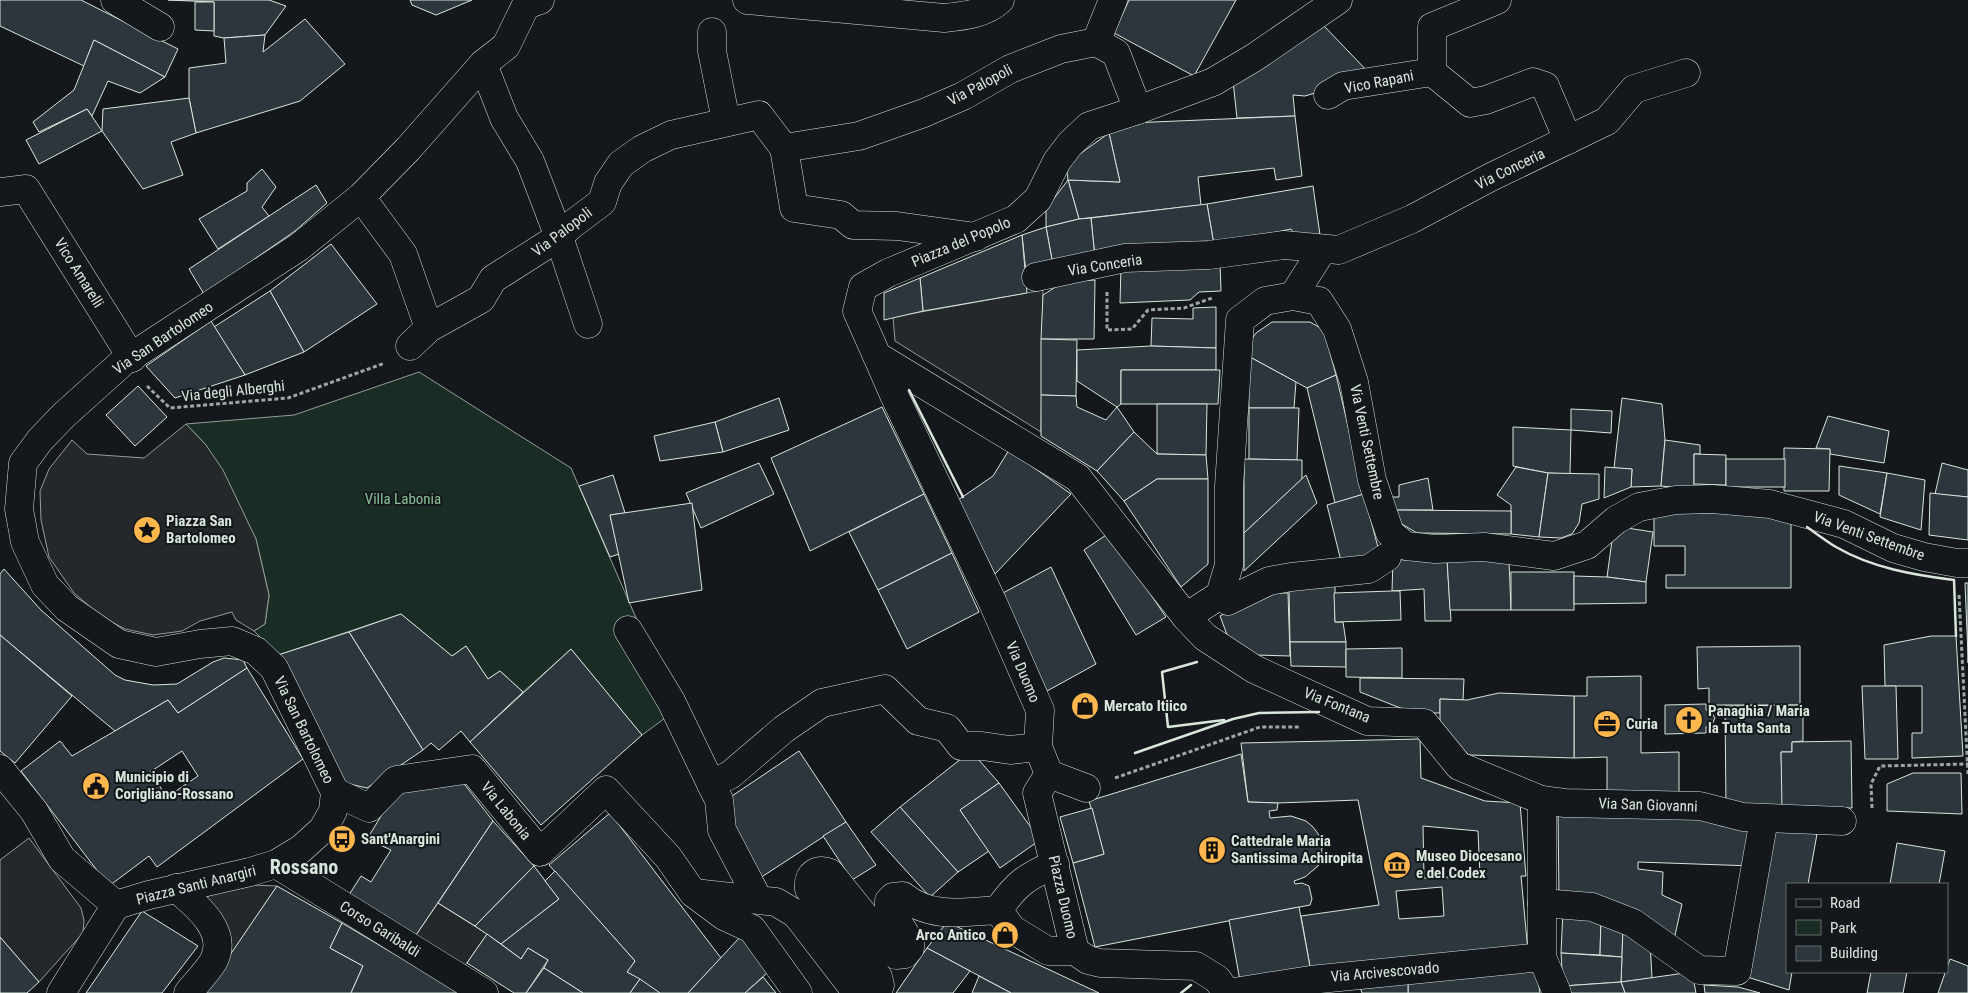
<svg xmlns="http://www.w3.org/2000/svg" width="1968" height="993" viewBox="0 0 1968 993" font-family="'Roboto Condensed',sans-serif">
<style>
.green{fill:#1a2d24;stroke:#939e99}
.parking{fill:#24282b;stroke:#939e99}
.building{fill:#2c363c;stroke:#d8e6dc;fill-rule:evenodd}
.lines{fill:none;stroke-linecap:round;stroke-linejoin:round}
.minor-casing{stroke:#d8e6dc;stroke-width:29}
.major-casing{stroke:#d8e6dc;stroke-width:29}
.path{stroke:#9da8a2;stroke-width:3;stroke-dasharray:4 2.5;stroke-linecap:butt}
.minor{stroke:#14181c;stroke-width:28}
.major{stroke:#14181c;stroke-width:28}
.wall{stroke:#d8e6dc;stroke-width:2.5}
.labels{text-anchor:middle;stroke-width:4;stroke-linejoin:round;paint-order:stroke}
.street-label{font-size:15px;fill:#d8e6dc;stroke:#14181c}
.park-label{font-size:15px;fill:#8ac095;stroke:#14181c}
.poi-label{font-size:15px;font-weight:bold;fill:#d8e6dc;stroke:#14181c;text-anchor:start}
.district-label{font-size:20px;font-weight:bold;fill:#d8e6dc;stroke:#14181c}
</style>
<rect width="100%" height="100%" fill="#14181c"/>
<polygon class="green" points="419,372 571,468 676,710 642,735 571,649 523,692 500,671 488,679 466,646 452,656 401,614 278,655 254,631 265,624 269,595 256,539 206,445 186,424 294,415"/>
<g class="parking">
<polygon points="1043,290 1041,432 895,341 893,317"/>
<polygon points="186,424 206,445 223,470 256,539 269,595 265,624 254,631 236,620 232,612 200,621 182,631 153,635 125,629 102,617 74,593 49,557 41,520 40,491 49,469 72,440 87,454 144,458"/>
<polygon points="29,838 81,908 84,920 83,933 39,982 0,937 0,860"/>
<polygon points="252,885 277,886 227,960 203,901 210,895"/>
<polygon points="438,903 487,934 464,967 414,938"/>
</g>
<g class="building">
<polygon points="0,0 81,0 178,49 165,77 94,40 84,66 0,26"/>
<polygon points="168,0 269,0 286,6 265,35 224,38 214,36 214,2"/>
<polygon points="410,0 472,0 436,15 412,5"/>
<polygon points="1129,0 1236,0 1194,76 1114,33"/>
<polygon points="195,2 214,2 214,31 195,30"/>
<polygon points="305,19 345,64 300,101 196,133 189,98 189,68 226,63 224,38 265,35 263,52"/>
<polygon points="1324,26 1372,76 1305,96 1293,95 1295,116 1237,118 1233,81"/>
<polygon points="94,40 165,77 140,93 108,81 92,116 87,109 39,132 33,122 74,90"/>
<polygon points="189,98 196,133 171,142 183,175 143,189 102,131 103,109"/>
<polygon points="87,109 102,131 39,164 26,140"/>
<polygon points="1295,116 1302,176 1276,180 1274,168 1198,177 1201,205 1079,219 1068,180 1120,182 1109,133 1130,123"/>
<polygon points="1109,133 1120,182 1068,180 1066,164"/>
<polygon points="262,169 276,187 262,207 269,216 218,249 199,219 247,191 247,183"/>
<polygon points="1068,180 1079,219 1046,227 1046,209"/>
<polygon points="316,185 327,203 295,231 204,294 189,269"/>
<polygon points="1313,186 1320,235 1298,240 1291,229 1214,245 1207,204"/>
<polygon points="1207,204 1214,245 1095,258 1091,218"/>
<polygon points="1091,218 1095,258 1053,265 1046,227 1079,219"/>
<polygon points="1046,227 1053,265 1026,272 1022,235"/>
<polygon points="1022,235 1027,293 923,311 920,278"/>
<polygon points="331,244 377,304 304,352 270,291"/>
<polygon points="1220,262 1221,291 1199,292 1190,300 1120,303 1121,266"/>
<polygon points="920,278 923,311 884,320 884,293"/>
<polygon points="1095,280 1094,339 1041,339 1043,295 1065,281"/>
<polygon points="270,291 304,352 245,375 214,327"/>
<polygon points="1216,307 1216,348 1151,346 1152,318 1193,319 1193,308"/>
<polygon points="211,321 245,375 175,398 146,366"/>
<polygon points="1272,322 1310,322 1324,330 1336,375 1307,388 1248,356 1248,344 1256,333"/>
<polygon points="1041,339 1077,340 1076,396 1041,395"/>
<polygon points="1151,346 1216,348 1216,370 1121,370 1121,404 1117,407 1077,381 1077,350"/>
<polygon points="1248,356 1296,382 1294,408 1249,408"/>
<polygon points="1121,370 1220,370 1218,404 1121,404"/>
<polygon points="1336,375 1364,494 1335,503 1307,388"/>
<polygon points="138,386 167,417 135,446 106,415"/>
<polygon points="1041,395 1076,396 1077,407 1106,420 1117,407 1134,432 1097,471 1041,436"/>
<polygon points="779,398 789,430 723,452 715,422"/>
<polygon points="1622,398 1662,404 1665,440 1661,486 1631,487 1632,469 1614,468"/>
<polygon points="1157,404 1207,404 1206,455 1157,454"/>
<polygon points="882,407 924,494 810,551 771,458"/>
<polygon points="1249,408 1299,408 1297,460 1249,459"/>
<polygon points="1571,409 1612,411 1611,433 1571,430"/>
<polygon points="1828,416 1889,431 1884,463 1830,454 1830,449 1816,448"/>
<polygon points="715,422 723,452 660,461 654,436"/>
<polygon points="1513,427 1571,430 1570,474 1548,473 1513,466"/>
<polygon points="1134,432 1157,454 1206,455 1208,479 1157,479 1124,501 1097,471"/>
<polygon points="1665,440 1700,445 1700,454 1694,454 1694,489 1661,486"/>
<polygon points="1784,448 1830,449 1829,491 1784,491"/>
<polygon points="1009,450 1071,494 995,574 958,500 993,476"/>
<polygon points="1694,454 1726,455 1726,485 1694,484"/>
<polygon points="1244,459 1302,460 1302,479 1244,533"/>
<rect x="1726" y="459" width="59" height="28"/>
<polygon points="759,463 774,494 701,528 686,493"/>
<polygon points="1942,463 1968,470 1968,497 1935,494"/>
<polygon points="1839,466 1887,473 1880,514 1839,495"/>
<polygon points="1516,467 1548,473 1539,537 1511,534 1511,505 1497,495"/>
<polygon points="1605,467 1632,469 1631,487 1604,498"/>
<polygon points="1548,473 1599,474 1599,499 1582,504 1579,523 1572,534 1561,538 1539,537"/>
<polygon points="1887,473 1925,480 1921,530 1880,517"/>
<polygon points="613,475 625,513 610,515 619,554 610,557 579,486"/>
<polygon points="1306,475 1317,503 1244,571 1244,533"/>
<polygon points="1428,478 1433,510 1393,510 1389,497 1399,497 1399,485"/>
<polygon points="1157,479 1208,479 1208,564 1181,587 1124,501"/>
<polygon points="1930,493 1968,497 1968,540 1929,535"/>
<polygon points="924,494 952,553 878,590 849,532"/>
<polygon points="1364,494 1380,555 1342,565 1327,505"/>
<polygon points="692,503 702,590 629,603 610,515"/>
<polygon points="1393,510 1511,511 1511,534 1417,533 1400,523"/>
<polygon points="1654,513 1791,513 1791,588 1666,588 1666,575 1685,575 1685,546 1654,546"/>
<polygon points="1614,526 1653,532 1646,582 1607,577"/>
<polygon points="1109,533 1166,617 1136,635 1084,550"/>
<polygon points="952,553 979,612 907,649 878,590"/>
<polygon points="1447,559 1451,621 1425,621 1424,589 1392,591 1393,560"/>
<polygon points="1447,559 1509,561 1511,610 1450,610"/>
<polygon points="1051,567 1096,664 1047,691 1003,593"/>
<polygon points="4,569 41,610 115,675 125,680 153,685 177,684 213,662 224,658 243,660 247,668 178,713 168,700 115,731 0,635 0,574"/>
<rect x="1511" y="572" width="63" height="38"/>
<polygon points="1574,576 1607,577 1646,582 1646,603 1574,604"/>
<polygon points="1965,583 1968,583 1968,663 1968,656"/>
<polygon points="1335,586 1335,622 1343,622 1346,642 1290,642 1289,588"/>
<polygon points="1392,591 1400,591 1401,620 1335,622 1334,593"/>
<polygon points="1265,593 1288,593 1290,656 1255,655 1229,640 1220,616"/>
<polygon points="401,614 452,656 466,646 488,679 500,671 523,692 470,742 461,731 439,750 431,743 423,750 349,632"/>
<polygon points="349,632 423,750 367,788 345,783 278,655"/>
<polygon points="0,635 72,696 15,763 0,751"/>
<polygon points="1931,636 1956,636 1963,756 1912,758 1912,733 1922,733 1922,686 1885,686 1884,645"/>
<polygon points="1290,642 1346,642 1346,667 1291,666"/>
<polygon points="1800,646 1800,705 1709,705 1709,688 1698,689 1697,647"/>
<polygon points="1402,648 1402,678 1346,677 1346,649"/>
<polygon points="571,649 642,735 541,825 470,742"/>
<path d="M247 668 303 759 157 867 149 856 109 886 21 771 60 741 72 756 168 700 178 713ZM182 751 198 776 167 797 150 772Z"/>
<polygon points="1641,676 1641,753 1679,752 1679,794 1607,794 1607,757 1574,758 1574,696 1587,696 1587,677"/>
<polygon points="1360,678 1464,679 1463,700 1440,699 1440,713 1413,713 1360,692"/>
<polygon points="1862,686 1896,686 1898,759 1865,759"/>
<polygon points="1499,693 1574,696 1574,758 1469,755 1445,731 1440,723 1440,699 1467,700"/>
<polygon points="1706,704 1706,710 1712,713 1715,718 1712,725 1706,727 1706,733 1665,734 1665,705"/>
<polygon points="1803,705 1803,741 1792,742 1792,752 1781,752 1783,806 1726,807 1725,706"/>
<path d="M1420 739 1421 778 1485 801 1520 803 1526 876H1521L1528 952 1311 972 1301 916 1379 905 1358 800 1278 803 1248 802 1241 743ZM1423 826 1478 831 1480 876 1424 878ZM1442 887 1444 916 1399 919 1396 891Z"/>
<polygon points="1851,741 1852,808 1782,809 1781,752 1792,752 1792,742"/>
<polygon points="799,751 846,822 760,878 726,828 726,800"/>
<polygon points="971,751 999,783 960,810 989,851 958,872 900,807"/>
<polygon points="1241,754 1248,802 1278,803 1277,810 1269,811 1270,818 1291,816 1306,821 1313,827 1319,835 1322,847 1321,859 1318,866 1305,877 1294,881 1295,884 1302,883 1309,886 1312,899 1310,905 1095,947 1073,863 1104,854 1089,801"/>
<polygon points="1913,773 1961,773 1962,814 1887,811 1887,784"/>
<polygon points="458,776 493,821 414,938 347,898 361,876 371,882 391,850 367,839 397,790"/>
<polygon points="999,783 1040,840 1000,868 960,810"/>
<polygon points="1770,806 1810,806 1806,832 1817,834 1808,884 1787,884 1787,972 1792,972 1789,990 1744,976"/>
<polygon points="900,807 958,872 930,897 871,832"/>
<polygon points="1092,808 1104,854 1073,863 1060,817"/>
<polygon points="1558,811 1721,817 1721,826 1756,830 1753,866 1638,862 1638,869 1663,872 1662,895 1682,904 1673,944 1559,899"/>
<polygon points="610,813 721,958 688,993 659,993 627,972 635,961 549,865"/>
<polygon points="493,821 534,866 475,926 438,903"/>
<polygon points="846,822 876,865 852,880 823,836"/>
<polygon points="1897,843 1945,851 1939,884 1890,884"/>
<polygon points="534,866 559,899 501,944 475,926"/>
<polygon points="555,871 635,961 627,972 640,979 630,993 583,993 544,968 548,960 528,948 521,959 501,944 559,899 545,881"/>
<polygon points="277,886 342,923 330,948 363,966 351,993 204,993"/>
<polygon points="1299,907 1311,972 1240,981 1229,920"/>
<polygon points="1563,910 1601,917 1600,955 1561,953"/>
<polygon points="142,911 198,946 162,993 86,993"/>
<polygon points="1601,917 1623,927 1622,957 1600,955"/>
<polygon points="947,922 1099,993 1011,993 927,948"/>
<polygon points="342,923 460,993 351,993 363,966 330,948"/>
<polygon points="1623,927 1650,942 1652,978 1621,982"/>
<polygon points="487,934 521,959 528,948 548,960 526,993 514,993 467,963"/>
<polygon points="741,936 767,973 745,993 688,993"/>
<polygon points="0,937 39,982 27,993 0,993"/>
<polygon points="927,948 970,971 953,993 896,993"/>
<polygon points="1561,953 1622,957 1621,982 1563,986"/>
<polygon points="1950,959 1968,966 1968,993 1938,993"/>
<polygon points="544,968 583,993 526,993"/>
<polygon points="1536,968 1540,993 1408,993 1408,980"/>
<polygon points="1692,972 1696,993 1625,993 1621,982"/>
<polygon points="1871,972 1907,972 1903,993 1867,993"/>
<polygon points="979,976 1011,993 972,993"/>
<polygon points="763,977 776,993 745,993"/>
<polygon points="640,979 660,993 630,993"/>
<polygon points="1408,980 1408,993 1362,993 1359,984"/>
<polygon points="1621,982 1625,993 1567,993 1563,986"/>
<polygon points="1704,985 1738,987 1760,993 1705,993"/>
</g>
<g class="lines">
<g class="minor-casing">
<g id="minor">
<polyline points="115,0 160,27"/>
<path d="M747 0 944 18C964 16 985 14 1000 0"/>
<polyline points="1497,0 1432,27 1432,72 1470,103 1486,100 1533,82 1545,86 1568,140"/>
<polyline points="712,32 712,51 726,121"/>
<polyline points="1096,42 1113,0"/>
<polyline points="483,64 504,118 530,161 559,237 588,324"/>
<polyline points="1328,95 1343,86 1432,72"/>
<polyline points="784,148 794,208 841,215 853,225 897,226 976,237"/>
<polyline points="0,192 26,189 132,358"/>
<polyline points="361,197 403,254 429,328"/>
<polyline points="1036,277 1125,258 1209,255 1284,245 1339,250 1412,219 1491,177 1607,121 1634,89 1686,73"/>
<polyline points="1293,296 1323,249"/>
<polyline points="410,346 429,328 481,299 493,279 559,237 570,226 602,202 608,183 621,164 642,149 671,135 759,115 784,148 859,136 924,113 963,96 1010,69 1061,49 1096,42 1116,53 1138,110"/>
<polyline points="877,356 894,395 993,603 1040,710 1038,747 1049,774 1086,788"/>
<polyline points="1220,595 1228,601 1269,581 1291,577 1369,569 1387,557"/>
<polyline points="1186,617 1205,637 1254,669 1367,721 1424,723 1459,766 1541,800 1565,803 1700,806 1743,817 1842,821"/>
<polyline points="628,630 671,701 711,784 730,775 784,729 822,703 885,689 918,721 947,728 961,746 982,746 1010,750 1038,747"/>
<polyline points="0,769 34,811 62,859 116,905"/>
<polyline points="1049,774 1037,793 1075,951 1088,960 1100,963 1196,966 1217,979 1227,993"/>
<polyline points="711,784 719,800 722,830 758,899"/>
<polyline points="335,792 369,808 396,780 472,769 540,852 606,790 668,857 693,893 724,916 752,929 798,993"/>
<polyline points="1542,800 1542,957 1557,993"/>
<polyline points="276,864 484,993"/>
<path d="M176 888C196 905 230 932 213 962 206 973 196 983 188 993"/>
<polyline points="694,893 776,902 796,914 857,993"/>
<polyline points="1542,903 1592,907 1633,923 1699,970 1737,971 1764,819"/>
<polyline points="116,905 149,895 250,872 276,864 301,849 323,829 333,811 335,792 274,668 256,651 232,641 200,644 156,652 119,644 67,608 45,585 25,542 19,509 23,463 40,440 64,415 123,362 299,247 361,197 408,149 483,64 506,46 526,5 540,0"/>
<polyline points="998,910 1012,929 1048,951 1075,951"/>
<path d="M998 910C1017 883 1026 877 1055 864"/>
<polyline points="61,993 116,905"/>
<path d="M877 993 880 985 878 977 809 889C807 875 817 867 830 873L896 955 905 954 910 948V942L889 907V901L893 897 903 896C931 919 963 912 998 910"/>
<polyline points="1228,993 1310,980 1542,957"/>
</g>
</g>
<g class="major-casing">
<polyline id="major" points="1338,0 1255,57 1213,82 1138,110 1089,126 1070,144 1057,161 1038,199 1016,219 888,273 863,287 857,311 877,356 1078,478 1186,617 1220,595 1229,565 1229,486 1240,320 1265,301 1293,296 1319,301 1337,329 1354,382 1372,480 1390,533 1406,546 1435,549 1484,547 1554,556 1587,545 1616,520 1639,507 1676,500 1712,499 1770,504 1844,524 1893,548 1924,557 1957,563 1968,563"/>
</g>
<g class="path">
<polyline points="1107,292 1107,330 1132,329 1148,310 1184,308 1212,298"/>
<polyline points="147,386 170,408 288,398 385,363"/>
<polyline points="1959,595 1968,774"/>
<polyline points="1115,778 1260,727 1300,727"/>
<polyline points="1872,808 1871,784 1880,766 1968,764"/>
</g>
<use href="#minor" class="minor"/>
<use href="#major" class="major"/>
<g class="wall">
<polyline points="909,390 963,497"/>
<path d="M1807 527C1817 534 1826 541 1836 547 1872 568 1914 575 1954 580L1956 636"/>
<polyline points="1197,662 1162,672 1168,727 1224,720"/>
<polyline points="1135,753 1233,719 1259,713 1319,712"/>
<polyline points="1181,993 1191,985"/>
</g>
</g>
<defs>
<g id="sight-disc" transform="scale(1.4375)"><circle r="9.5" fill="#ffb74d" stroke="#14181c"/><path d="M0-6L1.8-2.2L6-1.7L2.9 1.2L3.7 5.4L0 3.3L-3.7 5.4L-2.9 1.2L-6-1.7L-1.8-2.2Z" fill="#111"/></g>
<g id="shop-disc" transform="scale(1.4375)"><circle r="9.5" fill="#ffb74d" stroke="#14181c"/><path d="M-5-2.5h2.3a2.7 3.5 0 0 1 5.4 0H5L5.5 6h-11ZM-1.5-2.5h3a1.5 2.3 0 0 0-3 0Z" fill="#111"/></g>
<g id="church-disc" transform="scale(1.4375)"><circle r="9.5" fill="#ffb74d" stroke="#14181c"/><path d="M-1.2-6h2.4v3.5h3.3v2.4h-3.3V6h-2.4V-.1h-3.3v-2.4h3.3Z" fill="#111"/></g>
<g id="office-disc" transform="scale(1.4375)"><circle r="9.5" fill="#ffb74d" stroke="#14181c"/><path d="M-6-3h4V-5.5h4V-3h4V5H-6ZM-1-4.5V-3h2v-1.5ZM-6 0V1H6V0Z" fill="#111"/></g>
<g id="civic-disc" transform="scale(1.4375)"><circle r="9.5" fill="#ffb74d" stroke="#14181c"/><path d="M-.6-6.5H3V-4.5H.6V-3L4-1V1h2V6H-6V1h2V-1L-.6-3ZM-1.2 2.5V6h2.4V2.5Z" fill="#111"/></g>
<g id="bus-disc" transform="scale(1.4375)"><circle r="9.5" fill="#ffb74d" stroke="#14181c"/><path d="M-5-6H5V4H4V6H2V4H-2V6H-4V4H-5ZM-3.5-4V0h7V-4ZM-3.5 1.2v1.5H-2V1.2ZM2 1.2v1.5H3.5V1.2Z" fill="#111"/></g>
<g id="building-disc" transform="scale(1.4375)"><circle r="9.5" fill="#ffb74d" stroke="#14181c"/><path d="M-4-6H4V6H1V3H-1V6H-4ZM-2.5-4.3h1.7v1.8h-1.7ZM.8-4.3h1.7v1.8H.8ZM-2.5-1h1.7V.8h-1.7ZM.8-1h1.7V.8H.8Z" fill="#111"/></g>
<g id="museum-disc" transform="scale(1.4375)"><circle r="9.5" fill="#ffb74d" stroke="#14181c"/><path d="M0-6L6-3V-2H-6V-3ZM-5-1h2V3h-2ZM-1-1h2V3h-2ZM3-1h2V3H3ZM-6 4H6V6H-6Z" fill="#111"/></g>
</defs>
<g fill-rule="evenodd">
<use href="#sight-disc" x="147" y="530"/>
<use href="#shop-disc" x="1085" y="706"/>
<use href="#church-disc" x="1689" y="720"/>
<use href="#office-disc" x="1607" y="724"/>
<use href="#civic-disc" x="96" y="786"/>
<use href="#bus-disc" x="342" y="839"/>
<use href="#building-disc" x="1212" y="850"/>
<use href="#museum-disc" x="1397" y="865"/>
<use href="#shop-disc" x="1005" y="935"/>
</g>
<g class="labels">
<g class="street-label">
<text transform="translate(1379 82) rotate(-11)" y="5">Vico Rapani</text>
<text transform="translate(980 85) rotate(-28)" y="5">Via Palopoli</text>
<text transform="translate(1510 169) rotate(-26)" y="5">Via Conceria</text>
<text transform="translate(562 232) rotate(-37)" y="5">Via Palopoli</text>
<text transform="translate(961 242) rotate(-23)" y="5">Piazza del Popolo</text>
<text transform="translate(1105 265) rotate(-9)" y="5">Via Conceria</text>
<text transform="translate(79 273) rotate(58)" y="5">Vico Amarelli</text>
<text transform="translate(163 338) rotate(-34)" y="5">Via San Bartolomeo</text>
<text transform="translate(233 391) rotate(-6)" y="5">Via degli Alberghi</text>
<text transform="translate(1367 442) rotate(78)" y="5">Via Venti Settembre</text>
<text transform="translate(1869 536) rotate(20)" y="5">Via Venti Settembre</text>
<text transform="translate(1023 672) rotate(67)" y="5">Via Duomo</text>
<text transform="translate(1337 705) rotate(22)" y="5">Via Fontana</text>
<text transform="translate(304 730) rotate(64)" y="5">Via San Bartolomeo</text>
<text transform="translate(1648 805) rotate(2)" y="5">Via San Giovanni</text>
<text transform="translate(506 811) rotate(51)" y="5">Via Labonia</text>
<text transform="translate(196 885) rotate(-14)" y="5">Piazza Santi Anargiri</text>
<text transform="translate(1063 897) rotate(77)" y="5">Piazza Duomo</text>
<text transform="translate(380 929) rotate(32)" y="5">Corso Garibaldi</text>
<text transform="translate(1385 972) rotate(-5)" y="5">Via Arcivescovado</text>
</g>
<g class="park-label">
<text x="403" y="504">Villa Labonia</text>
</g>
<g class="poi-label">
<text x="166" y="526">Piazza San<tspan x="166" dy="17">Bartolomeo</tspan></text>
<text x="1104" y="711">Mercato Itiico</text>
<text x="1708" y="716">Panaghia / Maria<tspan x="1708" dy="17">la Tutta Santa</tspan></text>
<text x="1626" y="729">Curia</text>
<text x="115" y="782">Municipio di<tspan x="115" dy="17">Corigliano-Rossano</tspan></text>
<text x="361" y="844">Sant'Anargini</text>
<text x="1231" y="846">Cattedrale Maria<tspan x="1231" dy="17">Santissima Achiropita</tspan></text>
<text x="1416" y="861">Museo Diocesano<tspan x="1416" dy="17">e del Codex</tspan></text>
<text x="986" y="940" text-anchor="end">Arco Antico</text>
</g>
<g class="district-label">
<text x="304" y="874">Rossano</text>
</g>
</g>
<rect x="1786" y="883" width="162" height="90" fill="#14181c" stroke="#626a69"/>
<rect x="1796" y="899" width="25" height="8" fill="#14181c" stroke="#626a69"/>
<text x="1830" y="908" font-size="15" fill="#d8e6dc">Road</text>
<rect x="1796" y="920" width="25" height="15" fill="#1a2d24" stroke="#626a69"/>
<text x="1830" y="933" font-size="15" fill="#d8e6dc">Park</text>
<rect x="1796" y="946" width="25" height="15" fill="#2c363c" stroke="#626a69"/>
<text x="1830" y="958" font-size="15" fill="#d8e6dc">Building</text>
</svg>
